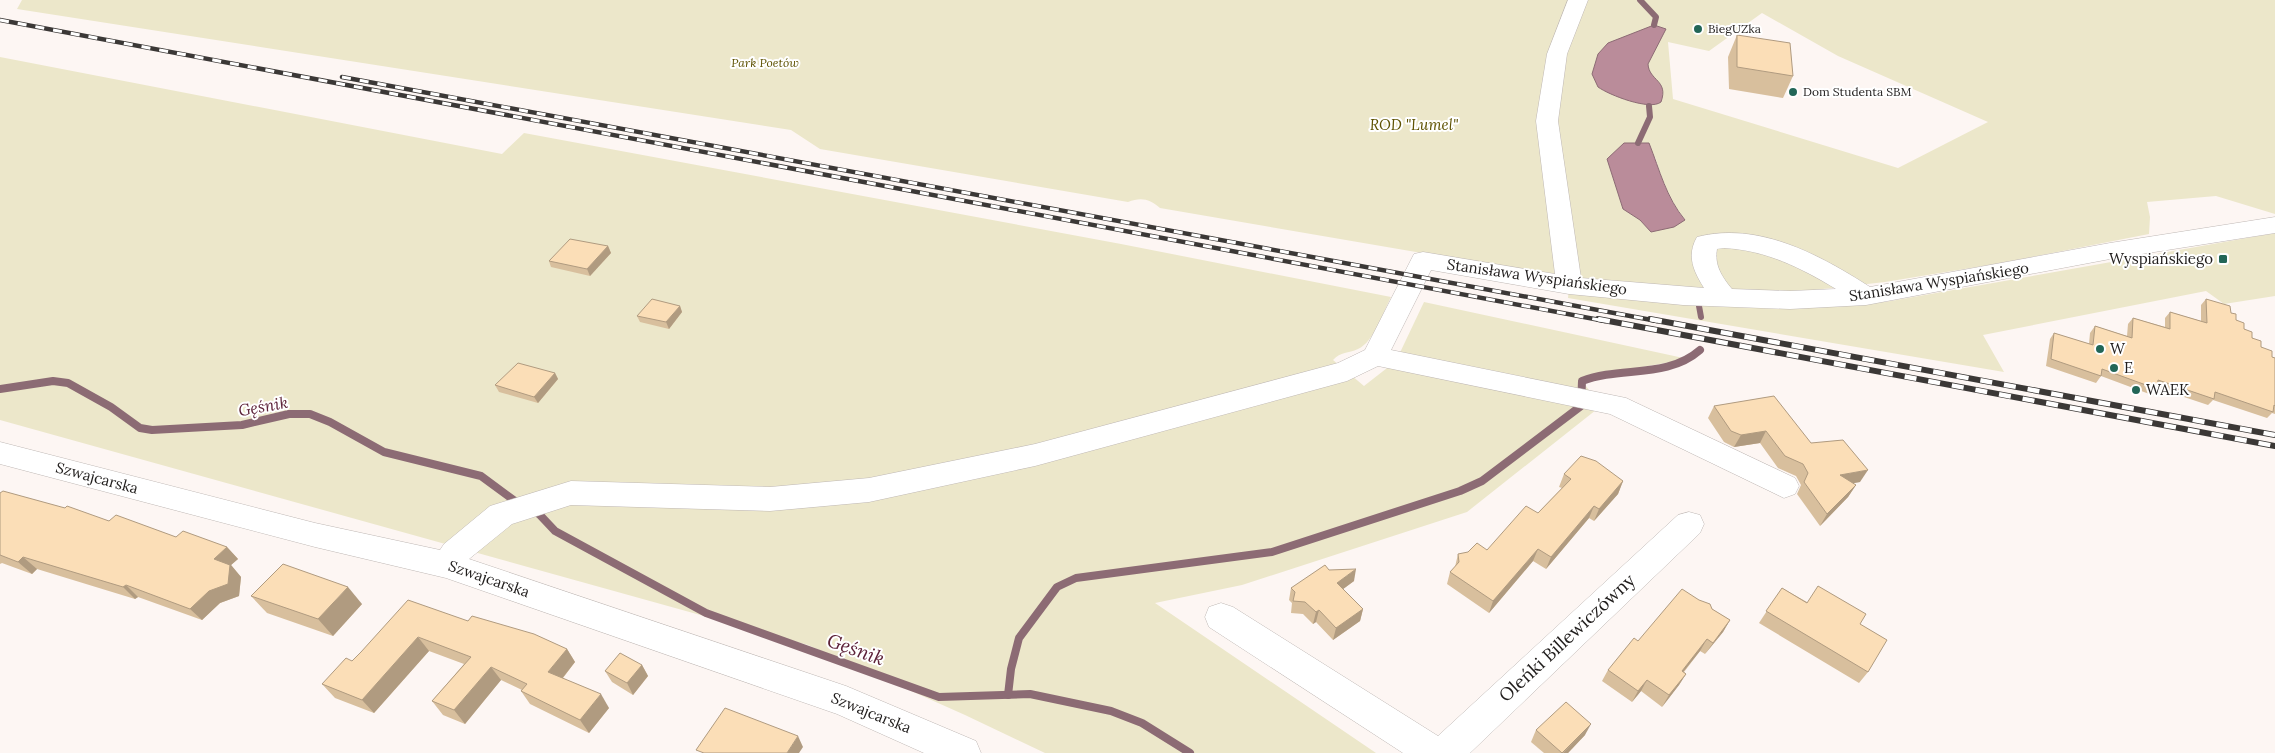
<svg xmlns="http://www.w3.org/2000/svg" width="2275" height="753" viewBox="0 0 2275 753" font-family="Lora,serif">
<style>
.green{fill:#ece7ca;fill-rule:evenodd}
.water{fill:#ba8c9a;stroke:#8c6b74}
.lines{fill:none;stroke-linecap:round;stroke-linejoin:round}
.stream-far1{stroke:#8c6b74;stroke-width:6}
.stream{stroke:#8c6b74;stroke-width:8}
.street-casing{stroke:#bfb8b5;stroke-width:1}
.street{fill:#fff;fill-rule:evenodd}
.rail-far1-casing{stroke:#3b3836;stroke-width:4.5}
.rail-casing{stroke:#3b3836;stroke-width:6}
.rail-far1{stroke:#fff;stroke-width:3;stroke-dasharray:9;stroke-linecap:butt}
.rail{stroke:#fff;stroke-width:4.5;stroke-dasharray:12;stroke-linecap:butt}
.wall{fill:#d8bf9d}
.shaded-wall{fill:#b09b80}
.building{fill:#fbdeb7;stroke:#b09b80}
.poi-dot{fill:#226657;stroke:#fff;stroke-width:2}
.labels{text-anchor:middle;stroke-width:4;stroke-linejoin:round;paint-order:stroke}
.far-poi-label{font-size:12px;fill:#201d1c;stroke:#fff;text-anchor:start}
.far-park-label{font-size:12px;font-style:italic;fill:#5e5202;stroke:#fff}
.park-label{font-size:15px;font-style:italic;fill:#5e5202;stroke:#fff}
.poi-label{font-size:15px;fill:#201d1c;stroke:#fff;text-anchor:start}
.street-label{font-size:15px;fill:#201d1c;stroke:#fff}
.water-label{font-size:16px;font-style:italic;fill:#5d2239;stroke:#fff}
.near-street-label{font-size:18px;fill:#201d1c;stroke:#fff}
.near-water-label{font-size:19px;font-style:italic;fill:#5d2239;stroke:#fff}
</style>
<rect width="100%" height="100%" fill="#fdf6f3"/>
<g class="green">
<path d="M22 0H2275V214L2216 196 2147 202 2150 217 2149 234 2001 263 1885 282 1805 291 1756 293 1579 280 1160 208C1150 199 1141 197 1128 202L820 149 791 130 17 9ZM1762 13 1838 56 1988 122 1898 168 1673 99 1668 42 1709 51ZM1655 157C1662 180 1670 201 1685 220L1651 232 1640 220 1623 209 1607 159Z"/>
<path d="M0 57 502 154 524 133 1121 244 1391 297C1383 312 1374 342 1358 349 1348 354 1341 351 1333 360L1364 386 1396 361 1424 302 1688 359 1580 378 1601 406 1467 512 1242 585 1155 603 1376 753H1045L965 715 808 645 0 420Z"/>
<polygon points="2275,233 2275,296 2224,304 2206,291 1983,335 2004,372 1568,298 1569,287 1830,303 1885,302"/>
</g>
<g class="water">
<path d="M1654 25 1666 29 1648 64C1649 81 1669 80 1661 102 1650 111 1609 95 1598 87L1592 74 1598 54 1608 43Z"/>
<path d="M1624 143H1649C1660 171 1666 197 1685 220L1674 227 1651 232 1640 220 1623 209 1607 159Z"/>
</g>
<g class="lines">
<g class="stream-far1">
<polyline points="1640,0 1656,17 1654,25"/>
<polyline points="1638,143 1650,117 1649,106"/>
<polyline points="1699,306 1701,317"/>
</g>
<g class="stream">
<polyline points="0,389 53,381 68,383 111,407 140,428 152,430 242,425 289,414 310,414 330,422 384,452 481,476 519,504"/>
<polyline points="532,511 539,514 555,531 706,613 939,697 1030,694 1111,711 1142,723 1190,753"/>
<path d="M1008 695 1011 669 1019 638 1057 587 1076 578 1272 552 1460 491 1482 481 1581 406 1582 381C1621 366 1667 379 1700 350"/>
</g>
<g class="street-casing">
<g id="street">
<path d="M1568 0H1588L1567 54 1558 121 1581 278 1704 288C1694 272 1686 256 1697 237 1758 221 1820 255 1870 287L2110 243 2275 217V233L2110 259 1866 305 1790 309 1683 305 1569 294 1431 270 1391 350 1626 398 1795 478 1799 486 1795 494 1784 498 1610 414 1378 366 1347 381 1035 466 869 502 770 511 571 505 512 524 469 559 846 686 976 741 981 753H924L837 714 446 578 315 547 0 464V442L315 523 440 550 444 544 490 506 571 481 770 487 869 478 1035 444 1338 363 1365 350 1414 254 1423 252 1555 274 1536 121 1547 54ZM1724 248C1766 250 1801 268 1836 289L1790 291 1732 289C1722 277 1714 265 1717 249Z"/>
<polygon points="1689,512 1700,515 1704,524 1700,533 1470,753 1403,753 1209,627 1205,617 1209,607 1221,603 1233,607 1438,736 1678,515"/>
</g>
</g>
<use href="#street" class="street"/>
<g class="rail-far1-casing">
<g id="rail-far1">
<polyline points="0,20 1605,321"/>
<polyline points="342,77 1657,321"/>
</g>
</g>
<g class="rail-casing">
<g id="rail">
<polyline points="1598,319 2275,446"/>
<polyline points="1650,319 2275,435"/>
</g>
</g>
<use href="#rail-far1" class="rail-far1"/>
<use href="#rail" class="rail"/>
</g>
<g class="wall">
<polygon points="1737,35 1793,76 1783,98 1729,89 1728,57"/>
<polygon points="608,246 611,253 590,276 551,267 549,261"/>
<polygon points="2206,299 2231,313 2236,320 2261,347 2272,357 2275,358 2275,414 2272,413 2267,418 2213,400 2208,405 2157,388 2152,395 2101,376 2096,383 2046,366 2050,339 2054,333 2089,344 2090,333 2095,326 2127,336 2128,324 2133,318 2165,327 2165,318 2170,312 2201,321 2201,305"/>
<polygon points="680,306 682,312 669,329 640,322 637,316"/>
<polygon points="555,373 558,379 538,403 499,392 495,385"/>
<polygon points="1714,406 1811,443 1860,482 1852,483 1856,485 1848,497 1820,526 1797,494 1801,485 1796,476 1778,468 1760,443 1734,447 1724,442 1708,418"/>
<polygon points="1564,474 1623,481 1618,494 1594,521 1589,518 1546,569 1533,561 1489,613 1447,584 1450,572 1455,567 1458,554 1487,550 1538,513 1562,488 1559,487"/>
<polygon points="0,493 109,521 176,537 227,547 238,559 231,565 241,577 239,596 220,603 202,620 138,597 135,599 37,569 32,574 2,563 0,564"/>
<polygon points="1329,570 1354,581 1343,589 1363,609 1360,621 1333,640 1316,622 1313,624 1303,614 1291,613 1292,603 1289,600 1291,588"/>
<polygon points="1782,588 1807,602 1860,624 1868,672 1859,683 1759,623"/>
<polygon points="251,596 362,604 333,636 267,613"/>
<polygon points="1712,609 1730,620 1723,632 1705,654 1700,651 1684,672 1686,674 1679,685 1662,707 1641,691 1632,702 1602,681 1608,670"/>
<polygon points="468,621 567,649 575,662 563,678 609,708 589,733 530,704 521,691 522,690 501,680 465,724 443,715 432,701 464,664 429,651 374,713 335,698 322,684 352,661"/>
<polygon points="642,665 648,676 633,695 612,682 605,671"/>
<polygon points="1536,730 1585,735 1568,753 1544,753 1531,742"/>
</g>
<g class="shaded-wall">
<polygon points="608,246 611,253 590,276 587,269"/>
<polygon points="680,306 682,312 669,329 666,322"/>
<polygon points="555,373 558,379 538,403 534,397"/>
<polygon points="1766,431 1760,443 1734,447 1741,435"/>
<polygon points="1868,470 1860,482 1832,487 1840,475"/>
<polygon points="1623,481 1618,494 1594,521 1599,509"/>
<polygon points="1856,485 1848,497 1820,526 1827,514"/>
<polygon points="1594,506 1589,518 1546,569 1551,557"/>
<polygon points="227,547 238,559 231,565 241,577 239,596 220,603 202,620 190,609 214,559"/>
<polygon points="1538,549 1533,561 1489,613 1493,601"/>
<polygon points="23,557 37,569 32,574 18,562"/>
<polygon points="1356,569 1354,581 1335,595 1337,583"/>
<polygon points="126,585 138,597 135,599 123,587"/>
<polygon points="348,587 362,604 333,636 318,619"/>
<polygon points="1363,609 1360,621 1333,640 1336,628"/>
<polygon points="1319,610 1316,622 1313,624 1316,612"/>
<polygon points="1730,620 1723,632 1705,654 1713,643"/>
<polygon points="418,637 429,651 374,713 362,700"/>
<polygon points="1707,639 1700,651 1675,682 1682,671"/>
<polygon points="567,649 575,662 557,685 548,672"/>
<polygon points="642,665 648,676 633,695 627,683"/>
<polygon points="491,667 501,680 465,724 454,710"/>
<polygon points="1686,674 1679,685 1662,707 1669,695"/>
<polygon points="1647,680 1641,691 1632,702 1638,691"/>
<polygon points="601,694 609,708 589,733 580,720"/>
<polygon points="1591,724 1585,735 1568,753 1563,753"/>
<polygon points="798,736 803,747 799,753 787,753"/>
</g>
<g class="building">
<polygon points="1737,35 1790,43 1793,76 1737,67"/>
<polygon points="570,239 608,246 587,269 549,261"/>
<polygon points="652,299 680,306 666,322 637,316"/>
<polygon points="2206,299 2230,306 2231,313 2236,314 2236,320 2244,323 2244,329 2252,332 2252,338 2261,341 2261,347 2272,351 2272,357 2275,358 2275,406 2274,405 2273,412 2215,392 2214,399 2158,380 2157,389 2102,369 2101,376 2051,359 2054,333 2093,345 2095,326 2132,338 2133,318 2170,329 2170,312 2207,323"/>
<polygon points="518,363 555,373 534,397 495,385"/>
<polygon points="1774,396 1811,443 1843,440 1868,470 1840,475 1856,485 1827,514 1804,482 1808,473 1803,464 1785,456 1766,431 1741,435 1731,431 1714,406"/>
<polygon points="1581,456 1596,461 1623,481 1599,509 1594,506 1551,557 1538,549 1493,601 1450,572 1459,562 1458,554 1468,552 1477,543 1487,550 1526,506 1538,513 1571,479 1564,474"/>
<polygon points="3,491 65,508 67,506 109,521 116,515 176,537 183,531 227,547 214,559 230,565 228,584 209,591 190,609 126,585 123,587 23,557 18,562 0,555 0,493"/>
<polygon points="283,564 348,587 318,619 251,596"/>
<polygon points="1325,565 1329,570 1356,569 1337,583 1363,609 1336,628 1319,610 1316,612 1305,602 1293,601 1295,592 1291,588"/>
<polygon points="1818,586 1866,614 1860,624 1887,640 1868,672 1766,611 1782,588 1807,603"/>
<polygon points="1682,589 1699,600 1710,604 1712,609 1730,620 1713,643 1707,639 1682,671 1686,674 1669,695 1647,680 1638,691 1608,670 1634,638 1638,641"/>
<polygon points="408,600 468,621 472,616 534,634 567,649 548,672 601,694 580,720 521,691 527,684 491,667 454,710 432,701 471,657 418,637 362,700 322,684 346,658 352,661 361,652"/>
<polygon points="620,653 642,665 627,683 605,671"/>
<polygon points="1566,702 1591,724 1562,753 1536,730"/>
<polygon points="725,708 798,736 787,753 704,753 696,750"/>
</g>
<g class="poi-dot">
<circle cx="1698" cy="29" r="5"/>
<circle cx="1793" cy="92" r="5"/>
<rect x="2218" y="254" width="10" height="10" rx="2.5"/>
<circle cx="2100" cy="349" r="5"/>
<circle cx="2114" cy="368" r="5"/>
<circle cx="2136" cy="390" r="5"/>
</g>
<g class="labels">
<g class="far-poi-label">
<text x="1708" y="33">BiegUZka</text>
<text x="1803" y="96">Dom Studenta SBM</text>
</g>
<g class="far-park-label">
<text x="765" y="67">Park Poetów</text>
</g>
<g class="park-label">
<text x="1414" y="130">ROD "Lumel"</text>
</g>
<g class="poi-label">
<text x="2213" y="264" text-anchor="end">Wyspiańskiego</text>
<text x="2110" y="354">W</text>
<text x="2124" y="373">E</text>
<text x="2146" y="395">WAEK</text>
</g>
<g class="street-label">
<text transform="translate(1537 277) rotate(8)" y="5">Stanisława Wyspiańskiego</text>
<text transform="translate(1939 282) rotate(-9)" y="5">Stanisława Wyspiańskiego</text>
<text transform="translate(97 478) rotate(15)" y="5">Szwajcarska</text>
<text transform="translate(489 579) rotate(19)" y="5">Szwajcarska</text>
<text transform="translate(871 713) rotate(22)" y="5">Szwajcarska</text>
</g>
<g class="water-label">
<text transform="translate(263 406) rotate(-10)" y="6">Gęśnik</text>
</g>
<g class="near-street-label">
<text transform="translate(1567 638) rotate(-43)" y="6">Oleńki Billewiczówny</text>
</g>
<g class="near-water-label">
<text transform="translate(856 649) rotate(20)" y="7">Gęśnik</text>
</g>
</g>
</svg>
